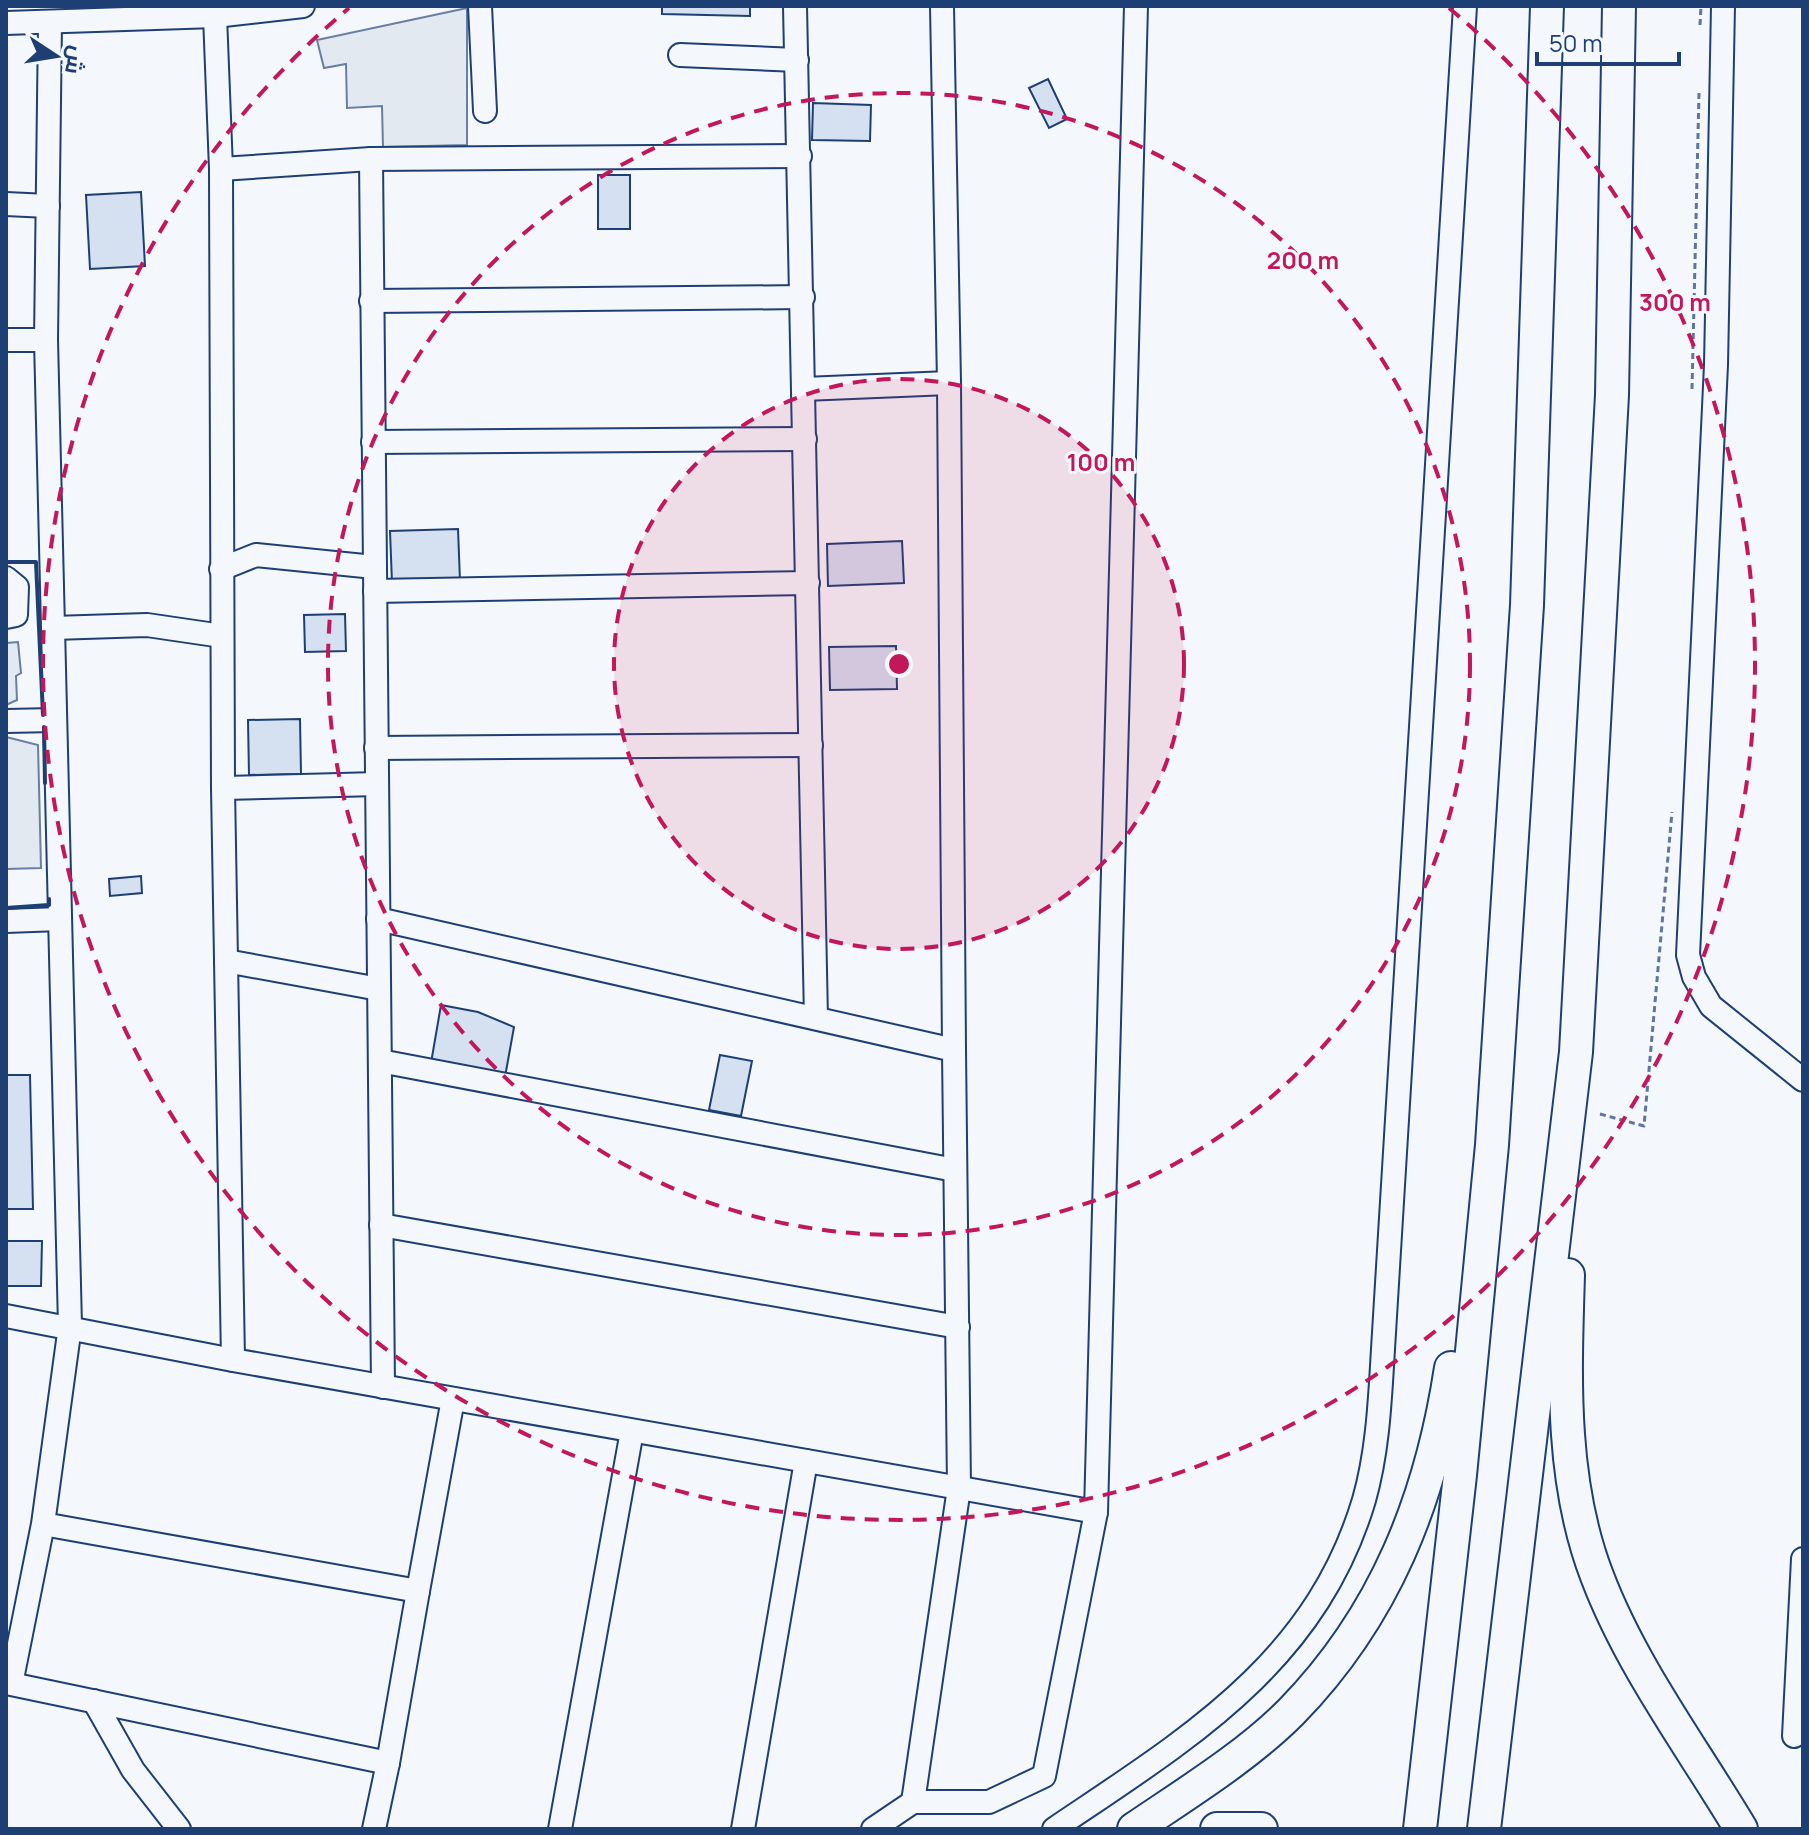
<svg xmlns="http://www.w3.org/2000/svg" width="1809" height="1835" viewBox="0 0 1809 1835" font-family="Manrope,Cairo,sans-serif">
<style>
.green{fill:#e3e9f0;stroke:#687fa3;stroke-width:2}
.building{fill:#d5e0f0;stroke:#1d3f73;stroke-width:2}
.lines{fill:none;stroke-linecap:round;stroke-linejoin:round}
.minor-casing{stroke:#1d3f73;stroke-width:26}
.highway-casing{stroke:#1d3f73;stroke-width:36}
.path{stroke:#5e769c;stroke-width:3;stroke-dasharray:6 4;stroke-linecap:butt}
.minor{stroke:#f4f7fb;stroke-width:22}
.highway{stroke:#f4f7fb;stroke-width:32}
.wall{stroke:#1d3f73;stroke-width:4}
.ring{fill:none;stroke:#c2185b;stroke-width:4;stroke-dasharray:14 10}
.centre{fill:#c2185b;stroke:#f4f7fb;stroke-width:4}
.ring-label{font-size:24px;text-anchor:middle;font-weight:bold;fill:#c2185b;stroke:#f4f7fb;stroke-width:6;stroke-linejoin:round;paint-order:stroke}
</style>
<rect width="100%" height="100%" fill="#f4f7fb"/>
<g class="green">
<polygon points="467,8 467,145 383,147 382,106 347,108 346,64 324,68 317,40"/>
<polygon points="18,642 21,673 16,676 17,700 6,705 6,643"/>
<polygon points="6,737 38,745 41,868 6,869"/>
</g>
<g class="building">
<polygon points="662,6 750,6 750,16 662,14"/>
<polygon points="1048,79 1067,119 1049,128 1029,88"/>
<polygon points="813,103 871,105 870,141 812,140"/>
<rect x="598" y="175" width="32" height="54"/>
<polygon points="141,192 145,266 90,269 86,195"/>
<polygon points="458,529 460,581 392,583 390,531"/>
<polygon points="902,541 904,583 828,586 827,544"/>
<polygon points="345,614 346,651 305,652 304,615"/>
<polygon points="896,646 897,689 830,690 829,647"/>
<polygon points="300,719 301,774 249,775 248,720"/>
<polygon points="141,876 142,893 110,896 109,879"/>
<polygon points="441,1005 478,1012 514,1027 505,1077 431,1063"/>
<polygon points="720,1055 752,1061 741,1116 709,1110"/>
<polygon points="6,1075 30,1075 33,1209 6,1209"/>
<polygon points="6,1241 42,1241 41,1286 6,1286"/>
</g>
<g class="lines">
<g class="minor-casing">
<g id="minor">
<polyline points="480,6 485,111"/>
<polyline points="795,6 816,1018"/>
<polyline points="942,6 949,383 954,1050"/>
<polyline points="1723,6 1716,365 1688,955 1694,977 1711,1006 1803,1080"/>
<polyline points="215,16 221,169 223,788 233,1360"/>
<polyline points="6,23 215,16 303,6"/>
<polyline points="680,55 797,60"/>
<polyline points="371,159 383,1387"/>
<polyline points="221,169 371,159 800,156"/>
<polyline points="6,204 48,206"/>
<polyline points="371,301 803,297"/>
<polyline points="6,340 46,340"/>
<polyline points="804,389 949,383"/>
<polyline points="373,442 805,439"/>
<polyline points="221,569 256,555 374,567"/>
<polyline points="6,578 17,587 16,615 6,617"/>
<polyline points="375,591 808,583"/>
<polyline points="53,628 147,625 222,636"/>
<polyline points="6,721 55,720"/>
<polyline points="376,748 811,745"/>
<polyline points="223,788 377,784"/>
<polyline points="378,919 954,1050 959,1488 913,1802"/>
<polyline points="6,921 60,919"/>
<polyline points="226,961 379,989"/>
<polyline points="380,1061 955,1170"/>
<polyline points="381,1225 958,1327"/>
<polyline points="6,1316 233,1360 1096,1512"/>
<polyline points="43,1524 418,1591 388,1763 11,1684 43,1524 70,1326 46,340 50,22"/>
<polyline points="418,1591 453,1399"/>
<polyline points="94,1701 133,1770 179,1829"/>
<polyline points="1794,1736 1803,1559"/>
<polyline points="374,1829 388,1763"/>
<polyline points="560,1829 632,1431"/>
<polyline points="743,1829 806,1461"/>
<polyline points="873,1829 913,1802 989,1802 1044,1776 1096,1512 1136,6"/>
<path d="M1054 1829C1187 1739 1315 1664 1364 1500 1378 1451 1380 1399 1383 1349L1465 6"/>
</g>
</g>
<g class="highway-casing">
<g id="highway">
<path d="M1568 1275C1565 1375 1560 1480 1597 1576 1631 1666 1692 1747 1741 1829"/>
<path d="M1134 1829C1187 1793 1246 1757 1291 1712 1385 1616 1431 1499 1451 1368"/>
<polyline points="1217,1829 1261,1829"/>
<polyline points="1420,1829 1460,1475 1492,1145 1527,605 1547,6"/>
<polyline points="1484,1829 1576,1052 1612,395 1619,6"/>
</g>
</g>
<g class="path">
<polyline points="1700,25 1701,6"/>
<polyline points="1692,389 1699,93"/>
<polyline points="1600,1114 1644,1126 1672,812"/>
</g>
<use href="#minor" class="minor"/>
<use href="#highway" class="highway"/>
<g class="wall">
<polyline points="6,562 36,562 43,715"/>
<polyline points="44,727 45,783"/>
<polyline points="6,908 49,905 49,899"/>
</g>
</g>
<circle cx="899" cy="664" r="285" fill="#c2185b" fill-opacity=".12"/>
<g class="ring">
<circle cx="899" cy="664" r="285"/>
<circle cx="899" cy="664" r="571"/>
<path d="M1449 8A856 856 0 1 1 349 8"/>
</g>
<circle cx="899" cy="664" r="12" class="centre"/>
<g class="ring-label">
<text x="1303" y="269">200 m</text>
<text x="1675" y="311">300 m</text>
<text x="1101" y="471">100 m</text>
</g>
<rect width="1809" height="1835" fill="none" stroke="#1d3f73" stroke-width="16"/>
<g transform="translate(56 56) rotate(102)" stroke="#f4f7fb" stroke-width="6" paint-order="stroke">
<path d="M0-6L14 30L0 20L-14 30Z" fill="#1d3f73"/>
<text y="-12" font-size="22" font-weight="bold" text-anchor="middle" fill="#1d3f73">ش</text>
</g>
<path d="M1537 52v12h142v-12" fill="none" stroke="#1d3f73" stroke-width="4"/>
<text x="1549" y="52" font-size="24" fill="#1d3f73" stroke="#f4f7fb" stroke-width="6" paint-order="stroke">50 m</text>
</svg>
